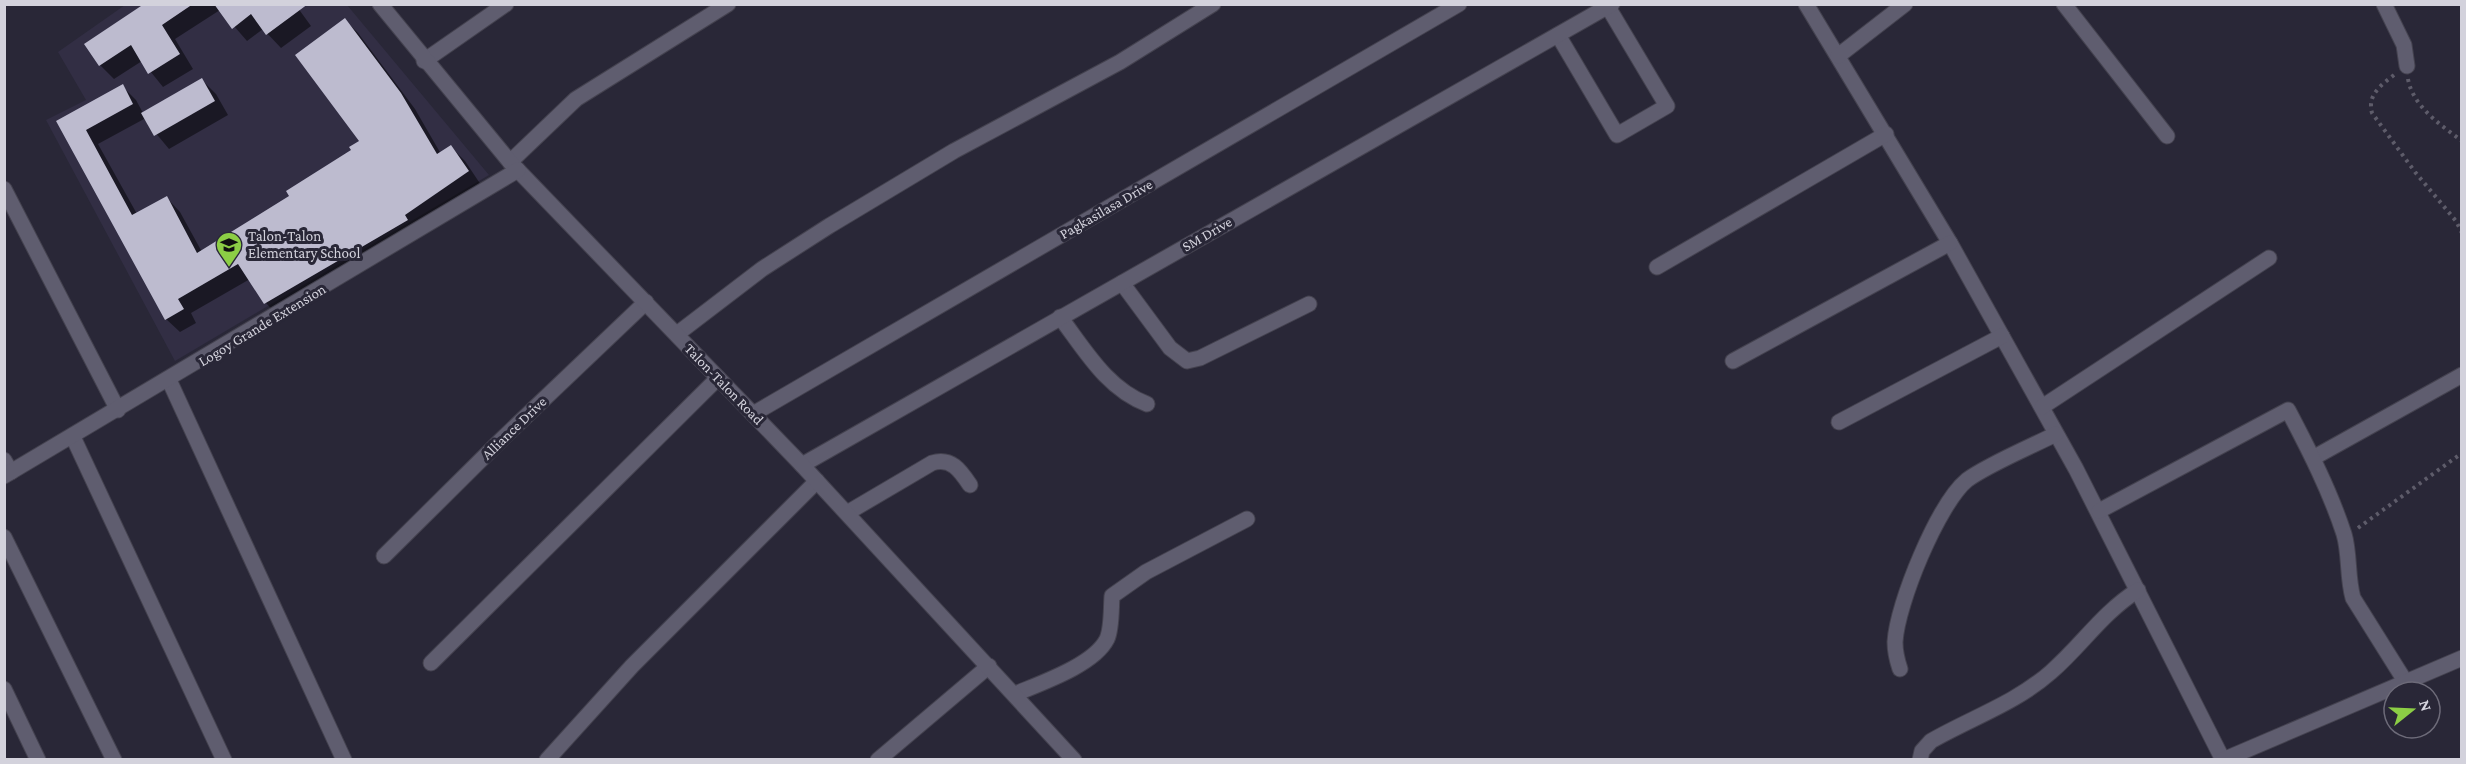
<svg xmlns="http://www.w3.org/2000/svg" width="2466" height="764" viewBox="0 0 2466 764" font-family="'Crimson Pro',serif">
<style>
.built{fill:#322e44}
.shadow{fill:#0007}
.building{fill:#bdbbcf}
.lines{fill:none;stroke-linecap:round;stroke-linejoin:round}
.street-casing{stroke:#44424f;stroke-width:17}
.secondary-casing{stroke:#44424f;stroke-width:17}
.path{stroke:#5e5c6a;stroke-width:4;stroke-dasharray:3 4.5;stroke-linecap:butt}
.street{stroke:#5f5d6f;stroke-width:15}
.secondary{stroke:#5f5d6f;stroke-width:15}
.labels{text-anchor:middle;stroke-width:6;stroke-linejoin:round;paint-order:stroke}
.street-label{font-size:15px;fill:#d3d2dc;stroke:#292737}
.poi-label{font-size:15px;fill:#d3d2dc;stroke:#292737;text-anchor:start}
</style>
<rect width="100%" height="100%" fill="#292737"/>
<polygon class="built" points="125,5 347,5 489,175 175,361 46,120 86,100 58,52"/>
<g class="shadow">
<polygon points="145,4 295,4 311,26 281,48 263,29 247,41 220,10 175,39 193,69 163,87 142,61 114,79 100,65"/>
<polygon points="345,20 358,33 415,109 441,154 451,147 465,161 481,185 279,317 266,303 250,279 191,313 196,323 180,332 166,319 58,121 122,86 136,100 143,113 202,80 216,94 228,115 169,149 144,119 98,144 137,214 167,198 180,212 202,252 291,197 353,151 361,141"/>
</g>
<g class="building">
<polygon points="144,4 193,4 162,25 180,54 148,74 131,45 99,66 84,44"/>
<polygon points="214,4 308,4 266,35 251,14 232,29"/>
<polygon points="345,18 401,93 437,154 451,145 469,171 405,215 408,220 264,304 238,264 178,299 184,309 165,320 56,121 123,84 133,104 86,130 132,215 167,196 197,253 289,196 286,191 351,150 349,147 359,141 295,55"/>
<polygon points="202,78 215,101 154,136 141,113"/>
</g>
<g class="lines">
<g class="street-casing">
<g id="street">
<polyline points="1806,4 1950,243 2076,469 2223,760"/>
<polyline points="2064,4 2167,136"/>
<polyline points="2384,4 2404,45 2407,66"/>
<polyline points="1558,35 1617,135 1667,106 1608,7"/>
<polyline points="1838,56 1905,4"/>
<polyline points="424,61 506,4"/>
<polyline points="510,162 576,99 728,4"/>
<polyline points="4,189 118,410"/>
<polyline points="1657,267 1886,134"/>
<polyline points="1122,283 1170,348 1187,361 1200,358 1309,304"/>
<path d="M1060 317C1085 350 1107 389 1147 404"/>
<polyline points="677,334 762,269 829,226 954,151 1120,62 1213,4"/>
<polyline points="1733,361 1950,243"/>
<polyline points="169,380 344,760"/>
<polyline points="2042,407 2269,258"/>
<polyline points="753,414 1459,4"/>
<polyline points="1839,422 2002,336"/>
<polyline points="73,437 224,760"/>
<polyline points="2313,458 2462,375"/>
<polyline points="4,460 11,472"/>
<polyline points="802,465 1612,4"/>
<path d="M2099 511 2288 410C2309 450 2330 491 2344 534 2350 554 2347 577 2353 598L2405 681"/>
<path d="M847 513 932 463C951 457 960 470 970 485"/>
<polyline points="4,537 114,760"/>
<polyline points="384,556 502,439 646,302"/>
<polyline points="431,663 718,378"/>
<path d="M1900 669C1897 660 1895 651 1895 642 1897 604 1938 504 1967 480 1987 465 2032 446 2056 434"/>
<polyline points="4,689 38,760"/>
<path d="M1015 694C1041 683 1094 665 1107 639 1112 628 1111 609 1112 596L1146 572 1247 519"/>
<polyline points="547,760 632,666 817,481"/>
<polyline points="878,760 989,666"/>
<path d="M1920 760 1922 751 1931 741C1971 718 2016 703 2051 672 2083 644 2101 614 2138 590"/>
<polyline points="2223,760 2462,658"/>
</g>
</g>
<g class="secondary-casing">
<g id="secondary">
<polyline points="380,4 510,162 802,465 1074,760"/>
<polyline points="4,476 518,170"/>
</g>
</g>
<g class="path">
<path d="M2394 75C2381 85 2367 95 2372 113L2415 172 2456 221 2462 233"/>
<path d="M2408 79C2413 107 2441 125 2462 141"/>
<polyline points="2358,528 2462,453"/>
</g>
<use href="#street" class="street"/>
<use href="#secondary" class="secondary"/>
</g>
<defs>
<g id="school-pin" transform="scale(1.35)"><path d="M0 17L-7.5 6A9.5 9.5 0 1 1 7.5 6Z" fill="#8cce45" stroke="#292737"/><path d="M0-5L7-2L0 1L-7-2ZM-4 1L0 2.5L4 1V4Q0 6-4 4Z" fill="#111"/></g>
</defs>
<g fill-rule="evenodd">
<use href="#school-pin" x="229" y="245"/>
</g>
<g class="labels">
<g class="street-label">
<text transform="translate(1106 209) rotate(-30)" y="5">Pagkasilasa Drive</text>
<text transform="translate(1207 234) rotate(-30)" y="5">SM Drive</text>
<text transform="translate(262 325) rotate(-31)" y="5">Logoy Grande Extension</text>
<text transform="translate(724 384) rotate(46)" y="5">Talon-Talon Road</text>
<text transform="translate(514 428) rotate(-44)" y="5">Alliance Drive</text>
</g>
<g class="poi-label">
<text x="248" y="241">Talon-Talon<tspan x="248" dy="17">Elementary School</tspan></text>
</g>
</g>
<rect width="2466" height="764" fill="none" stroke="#d3d2dc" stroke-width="12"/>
<g transform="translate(2412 710) rotate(72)"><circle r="28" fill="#292737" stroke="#6d6b79" stroke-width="1.5"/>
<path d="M0-4.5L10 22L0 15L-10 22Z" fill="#8cce45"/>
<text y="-9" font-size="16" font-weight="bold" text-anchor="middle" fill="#d3d2dc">N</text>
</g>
</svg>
